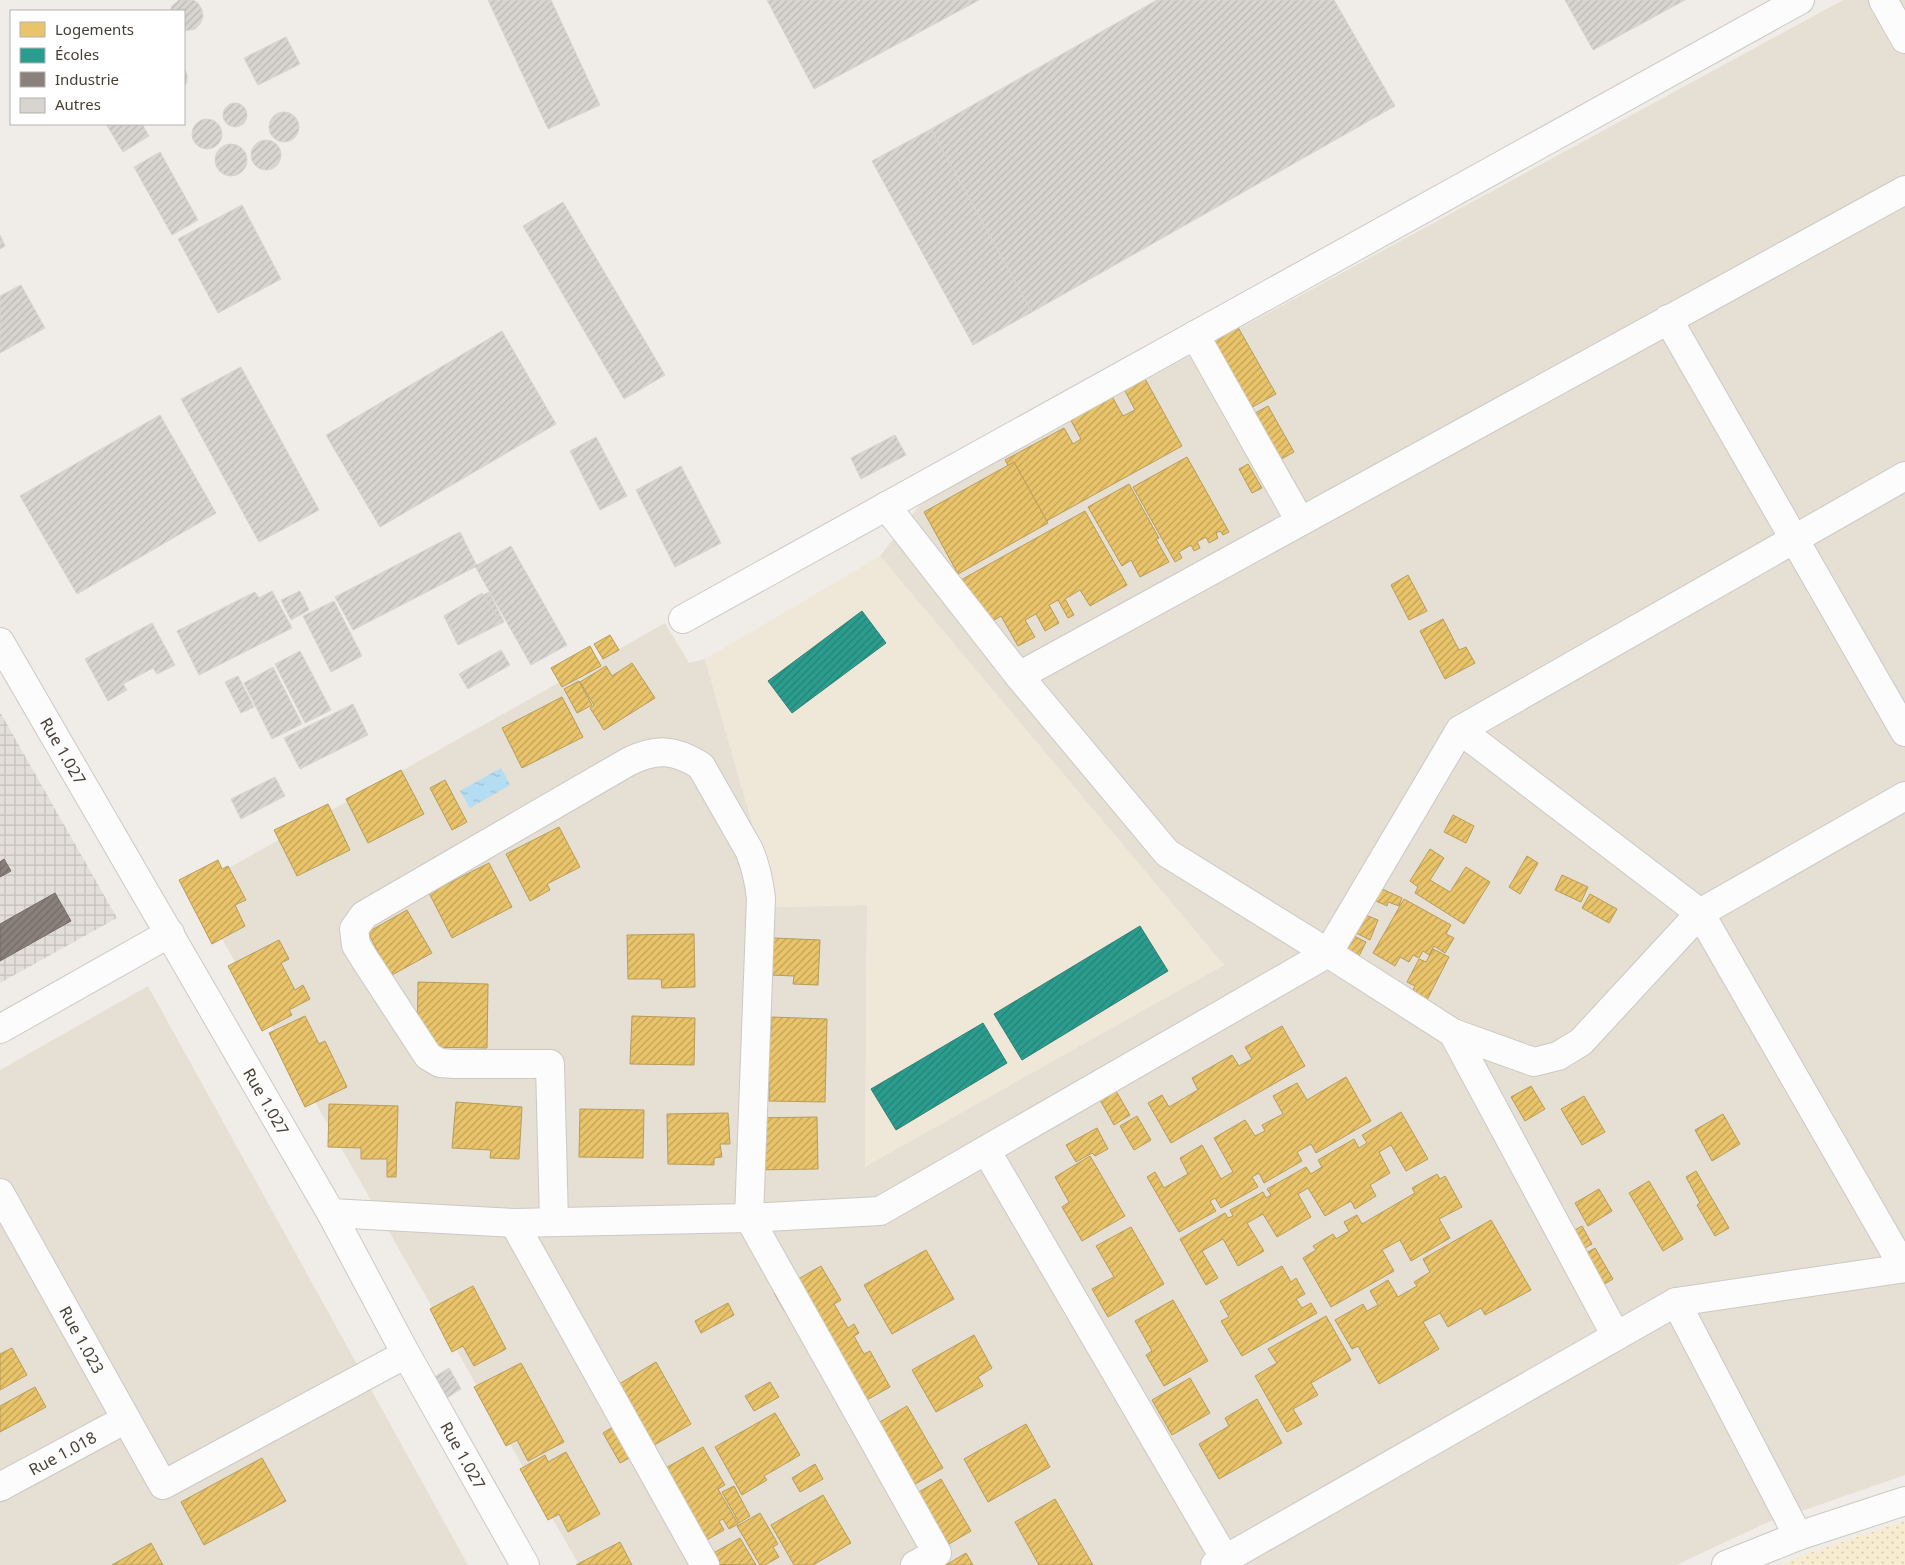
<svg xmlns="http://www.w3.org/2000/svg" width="1905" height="1565" viewBox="0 0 1905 1565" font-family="'Noto Sans',sans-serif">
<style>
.residential{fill:#e5dfd4}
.industrial{fill:url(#industrial-grid)}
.education{fill:#efe8d9}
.sand{fill:url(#sand-dots)}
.water{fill:url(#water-ripples)}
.homes{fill:url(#homes-hatch);stroke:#b89c5a}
.schools{fill:url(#schools-hatch);stroke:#328073}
.industry{fill:url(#industry-hatch);stroke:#766d66}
.building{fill:url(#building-hatch);stroke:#d8d4cd}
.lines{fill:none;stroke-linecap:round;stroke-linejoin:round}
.minor-casing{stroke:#ccc9c4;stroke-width:30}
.minor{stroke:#fdfcfc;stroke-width:28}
.labels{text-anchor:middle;stroke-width:5;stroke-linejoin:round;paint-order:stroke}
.street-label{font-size:16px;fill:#463e33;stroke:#fff}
</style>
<defs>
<pattern id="industrial-grid" width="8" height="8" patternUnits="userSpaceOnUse" patternTransform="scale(1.25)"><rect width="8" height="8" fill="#e3ded9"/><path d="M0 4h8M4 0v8" fill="none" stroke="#c4c0bb"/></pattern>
<pattern id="sand-dots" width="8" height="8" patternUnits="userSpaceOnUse" patternTransform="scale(1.25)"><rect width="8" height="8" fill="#f7eccf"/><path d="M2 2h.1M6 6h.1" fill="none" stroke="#d5cbb2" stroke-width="1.8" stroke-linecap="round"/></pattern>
<pattern id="water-ripples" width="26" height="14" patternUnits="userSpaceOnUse" patternTransform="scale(1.25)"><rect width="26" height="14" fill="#b4dcf2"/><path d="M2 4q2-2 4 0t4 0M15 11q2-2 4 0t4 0" fill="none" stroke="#9cbed0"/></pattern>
<pattern id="homes-hatch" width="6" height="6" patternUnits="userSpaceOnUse" patternTransform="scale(1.25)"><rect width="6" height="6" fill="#e9c46a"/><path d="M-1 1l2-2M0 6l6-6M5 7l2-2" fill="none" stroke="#bfa158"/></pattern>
<pattern id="schools-hatch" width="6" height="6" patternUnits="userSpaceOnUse" patternTransform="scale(1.25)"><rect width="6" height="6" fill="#2a9d8f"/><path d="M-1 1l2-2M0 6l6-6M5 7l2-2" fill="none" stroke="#268175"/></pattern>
<pattern id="industry-hatch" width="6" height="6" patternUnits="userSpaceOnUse" patternTransform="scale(1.25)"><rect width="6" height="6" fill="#8a817c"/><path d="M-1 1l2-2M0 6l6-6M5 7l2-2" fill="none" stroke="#736b66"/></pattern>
<pattern id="building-hatch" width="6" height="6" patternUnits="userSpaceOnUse" patternTransform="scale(1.25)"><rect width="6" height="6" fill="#d8d4cf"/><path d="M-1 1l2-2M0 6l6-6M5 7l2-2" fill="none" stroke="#bbb7b2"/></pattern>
</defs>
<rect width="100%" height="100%" fill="#f0ede8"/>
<g class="residential">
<polygon points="1843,0 1905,0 1905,1475 1764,1524 1676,1565 579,1565 193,888 665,623 689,663 705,659 776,907 867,905 865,1166 1224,965 880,556 923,501"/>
<polygon points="148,986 468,1565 0,1565 0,1070"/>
</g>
<polygon class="industrial" points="0,712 117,918 0,983"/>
<polygon class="education" points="880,556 1224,965 865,1167 867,905 776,907 705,659"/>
<polygon class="sand" points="1905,1521 1905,1565 1782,1565 1809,1553"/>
<polygon class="water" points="501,768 510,785 470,808 460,791"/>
<g class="homes">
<polygon points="1227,308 1276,394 1238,415 1190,328"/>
<polygon points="1143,375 1182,446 1041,524 1005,460 1064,428 1073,444 1081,439 1069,417 1110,393 1123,416 1135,410 1123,387"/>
<polygon points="1268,406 1294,452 1258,472 1232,426"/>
<polygon points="1187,457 1229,532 1223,535 1220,531 1216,533 1218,538 1209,543 1206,537 1197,542 1200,548 1194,551 1191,545 1179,552 1182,558 1175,562 1133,487"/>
<polygon points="1014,462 1048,523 958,574 924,512"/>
<polygon points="1248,464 1262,488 1252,493 1239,469"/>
<polygon points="1129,484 1159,538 1156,539 1169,562 1140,577 1131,560 1122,566 1088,507"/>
<polygon points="1085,511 1127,585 1090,606 1080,590 1065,599 1074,615 1068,618 1058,600 1049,605 1059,623 1045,631 1036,614 1025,620 1035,637 1018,646 1001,616 984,626 959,581"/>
<polygon points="1408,575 1427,611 1409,620 1391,585"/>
<polygon points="1443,619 1459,650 1466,647 1475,663 1445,679 1420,631"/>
<polygon points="610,635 619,650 603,659 594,644"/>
<polygon points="590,646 601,666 562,687 551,668"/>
<polygon points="632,663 655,698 604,730 590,708 594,705 580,682 606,666 612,676"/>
<polygon points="579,681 592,705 577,713 564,689"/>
<polygon points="562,697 583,737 522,768 502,728"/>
<polygon points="401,770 424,814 368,843 346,799"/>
<polygon points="445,780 467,822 452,830 430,788"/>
<polygon points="328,804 350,850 297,876 274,830"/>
<polygon points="1453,815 1474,826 1466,843 1444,832"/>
<polygon points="559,827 580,867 547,884 550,890 530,901 506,854"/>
<polygon points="1430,849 1444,858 1430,880 1450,892 1466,867 1490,882 1464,924 1415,893 1418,887 1410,881"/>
<polygon points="1527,856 1538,863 1520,894 1509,887"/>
<polygon points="218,860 222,869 228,866 246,900 235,905 245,926 212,944 179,880"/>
<polygon points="489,863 512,907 452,938 429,893"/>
<polygon points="1562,875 1588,887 1581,902 1555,890"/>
<polygon points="1380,888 1402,898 1399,906 1388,902 1387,906 1374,900"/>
<polygon points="1590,894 1617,909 1609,923 1582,908"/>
<polygon points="1404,899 1451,925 1446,934 1454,938 1445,953 1434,946 1429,955 1423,951 1419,958 1413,955 1409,962 1400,957 1395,966 1373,953"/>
<polygon points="407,910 432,953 392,975 389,974 368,932"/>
<polygon points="1358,912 1378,920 1370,940 1350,930"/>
<polygon points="694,934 695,987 662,988 661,979 628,979 627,935"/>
<polygon points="1354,936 1366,942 1351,972 1338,966"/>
<polygon points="751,937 820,940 818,985 793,984 794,976 770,975"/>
<polygon points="279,940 289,959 281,963 295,990 303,985 310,999 289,1010 292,1015 262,1031 228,966"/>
<polygon points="1433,949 1449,957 1426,1002 1410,995 1415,986 1407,982 1419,959 1426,962"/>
<polygon points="418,982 488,984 487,1048 417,1047"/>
<polygon points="305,1016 319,1044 325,1041 347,1087 305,1107 269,1033"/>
<polygon points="632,1016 695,1018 694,1065 630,1064"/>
<polygon points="771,1017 827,1019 825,1102 769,1101 769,1082 748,1081 750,1030 771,1030"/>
<polygon points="1282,1026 1305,1066 1171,1143 1148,1103 1162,1095 1169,1107 1198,1090 1192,1078 1232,1055 1239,1066 1252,1059 1245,1047"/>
<polygon points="1346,1077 1371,1121 1316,1153 1311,1144 1297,1152 1302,1161 1264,1183 1259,1173 1252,1177 1258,1187 1221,1208 1215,1198 1210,1201 1216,1211 1179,1232 1147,1177 1155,1172 1164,1188 1188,1174 1180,1158 1202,1145 1221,1179 1233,1172 1214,1138 1245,1120 1255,1136 1265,1131 1262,1125 1283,1114 1273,1096 1297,1083 1307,1100"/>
<polygon points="1531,1086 1545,1109 1525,1121 1511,1097"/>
<polygon points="1116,1091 1130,1115 1114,1125 1100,1100"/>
<polygon points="1584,1096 1605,1132 1582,1145 1561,1109"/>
<polygon points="456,1102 522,1107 519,1159 490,1158 491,1150 452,1148"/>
<polygon points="329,1104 398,1106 396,1177 387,1177 387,1159 361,1159 361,1148 328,1147"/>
<polygon points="580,1109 644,1110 643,1158 579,1157"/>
<polygon points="1401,1112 1428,1159 1406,1171 1391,1145 1379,1152 1390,1173 1370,1185 1376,1196 1355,1209 1351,1201 1325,1216 1308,1188 1298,1194 1311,1217 1277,1237 1263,1214 1247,1223 1264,1251 1238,1266 1223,1239 1202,1251 1218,1278 1206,1285 1180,1239 1225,1213 1228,1218 1233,1216 1230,1210 1263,1192 1266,1198 1271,1195 1267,1189 1306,1167 1311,1174 1322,1167 1318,1160 1354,1139 1359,1148 1367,1143 1362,1135"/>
<polygon points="728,1113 730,1144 720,1144 722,1157 714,1158 714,1165 668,1164 667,1114"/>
<polygon points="1723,1114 1740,1144 1712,1161 1695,1130"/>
<polygon points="1137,1116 1151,1140 1134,1150 1120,1126"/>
<polygon points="817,1117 818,1169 751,1170 750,1118"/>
<polygon points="1097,1128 1108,1149 1095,1156 1092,1153 1076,1162 1066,1145"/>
<polygon points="1090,1156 1125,1216 1082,1241 1062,1207 1069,1202 1055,1177"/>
<polygon points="1696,1171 1729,1228 1715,1236 1697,1205 1700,1203 1686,1177"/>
<polygon points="1437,1174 1440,1179 1445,1176 1462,1207 1439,1219 1450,1238 1411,1261 1400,1240 1382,1250 1394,1271 1331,1307 1303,1258 1316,1250 1313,1246 1333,1234 1336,1239 1349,1231 1344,1222 1357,1215 1362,1224 1415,1193 1412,1188"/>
<polygon points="1649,1181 1683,1239 1663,1251 1629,1193"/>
<polygon points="1599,1189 1612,1211 1588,1226 1575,1203"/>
<polygon points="1491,1220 1531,1290 1485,1315 1481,1308 1448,1327 1440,1313 1423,1322 1439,1349 1379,1384 1358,1346 1352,1349 1335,1320 1363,1304 1367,1311 1378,1305 1370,1291 1388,1280 1398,1297 1417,1286 1414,1282 1430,1272 1423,1259"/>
<polygon points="1582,1226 1592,1244 1574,1254 1563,1237"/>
<polygon points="1131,1227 1164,1284 1108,1317 1092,1289 1114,1277 1096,1246"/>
<polygon points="1595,1248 1613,1279 1594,1290 1576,1259"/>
<polygon points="926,1250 954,1299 892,1334 864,1285"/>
<polygon points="821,1266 841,1300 834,1304 848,1328 854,1324 859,1333 854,1336 864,1354 870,1351 890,1387 847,1411 789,1310 785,1312 774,1293"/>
<polygon points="1282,1266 1291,1282 1296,1278 1305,1294 1296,1299 1302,1308 1311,1303 1317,1313 1242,1356 1221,1321 1229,1317 1220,1301"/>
<polygon points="473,1286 506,1349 474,1366 463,1346 452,1352 430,1309"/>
<polygon points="1173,1300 1208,1361 1164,1386 1146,1355 1152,1351 1135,1321"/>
<polygon points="728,1303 734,1315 701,1333 695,1321"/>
<polygon points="1326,1316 1351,1360 1311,1383 1318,1395 1293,1409 1302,1424 1287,1432 1255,1376 1277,1363 1268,1349"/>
<polygon points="974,1335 992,1368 978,1377 983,1386 936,1412 912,1370"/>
<polygon points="12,1348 27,1375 0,1390 0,1354"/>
<polygon points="656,1362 691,1424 649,1448 609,1390"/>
<polygon points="521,1363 564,1442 528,1461 517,1440 506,1446 474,1387"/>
<polygon points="1190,1378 1210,1413 1172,1435 1152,1400"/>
<polygon points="770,1382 779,1397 754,1411 745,1396"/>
<polygon points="35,1387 46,1407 0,1432 0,1406"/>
<polygon points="1257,1399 1282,1443 1219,1479 1199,1444 1229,1426 1225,1418"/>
<polygon points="907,1406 943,1468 903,1491 861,1433"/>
<polygon points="775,1413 800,1455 764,1476 767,1480 742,1495 715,1447"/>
<polygon points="619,1423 633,1456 620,1463 603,1433"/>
<polygon points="1026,1424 1050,1467 988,1502 964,1459"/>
<polygon points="703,1447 725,1485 718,1489 738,1524 729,1529 723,1519 719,1521 724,1530 705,1541 655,1474"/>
<polygon points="566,1452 600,1514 568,1532 559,1514 548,1520 520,1469 545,1455 548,1462"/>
<polygon points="262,1458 286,1501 204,1545 181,1502"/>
<polygon points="815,1464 823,1479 800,1492 792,1478"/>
<polygon points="941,1479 971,1531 937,1551 907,1499"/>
<polygon points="734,1486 750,1516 739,1523 722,1492"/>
<polygon points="823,1495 851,1543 813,1565 794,1565 771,1525"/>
<polygon points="1055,1499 1093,1565 1039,1565 1015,1522"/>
<polygon points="760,1513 778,1544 773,1547 779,1557 765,1565 760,1565 737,1526"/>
<polygon points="740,1538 756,1565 694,1564"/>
<polygon points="620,1542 632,1565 576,1565"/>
<polygon points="151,1543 163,1565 112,1565"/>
<polygon points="966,1553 973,1565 946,1565"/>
</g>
<g class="schools">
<polygon points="862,611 886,643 792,713 768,681"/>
<polygon points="1140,926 1168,971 1022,1060 994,1014"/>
<polygon points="983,1023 1007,1063 896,1130 871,1089"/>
</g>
<g class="industry">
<polygon points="4,859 11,871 0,877 0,862"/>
<polygon points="55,893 71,921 0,961 0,924"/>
</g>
<g class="building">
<polygon points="179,0 193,0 198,3 202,10 203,17 200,24 195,29 184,31 184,11 170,11 172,6"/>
<polygon points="488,0 551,0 600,105 548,129"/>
<polygon points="767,0 979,0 814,89"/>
<polygon points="1157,0 1334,0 1395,106 1032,312 931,129"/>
<polygon points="1565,0 1685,0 1593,50"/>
<polygon points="286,37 300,64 258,85 244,58"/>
<polygon points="184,68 187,74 187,82 184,86"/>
<circle cx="235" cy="115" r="12"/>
<circle cx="284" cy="127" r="15"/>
<circle cx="207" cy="134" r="15"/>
<polygon points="106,124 142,124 149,136 123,152"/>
<polygon points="931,129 1032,312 973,345 872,161"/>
<circle cx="266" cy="155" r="15"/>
<circle cx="231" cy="160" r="16"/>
<polygon points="160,152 198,220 172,235 134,167"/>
<polygon points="563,202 665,375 624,399 523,226"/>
<polygon points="242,205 281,279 218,313 178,239"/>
<polygon points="0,235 5,246 0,249"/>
<polygon points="21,285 45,328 0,353 0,296"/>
<polygon points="502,331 556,424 380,527 326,435"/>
<polygon points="241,367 319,510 259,542 181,399"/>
<polygon points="160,415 216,513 77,594 20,496"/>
<polygon points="895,435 906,455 861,479 851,458"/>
<polygon points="596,437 627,496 600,510 570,451"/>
<polygon points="681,466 721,543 675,567 636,490"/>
<polygon points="460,532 477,566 353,630 335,597"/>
<polygon points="511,546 567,645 531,665 475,566"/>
<polygon points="272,591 292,628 199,675 177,631 255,592 259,598"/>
<polygon points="300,591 309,610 291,620 281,600"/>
<polygon points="489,592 504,622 458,645 444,616"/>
<polygon points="482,593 499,620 461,643 444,616"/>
<polygon points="334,601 362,656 331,672 303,616"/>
<polygon points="152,623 175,665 157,674 153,668 123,684 127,690 108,701 85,659"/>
<polygon points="501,650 510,665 468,689 459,674"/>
<polygon points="300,651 331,710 305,723 275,664"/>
<polygon points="273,667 302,724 272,739 244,683"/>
<polygon points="238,676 254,707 241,713 225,682"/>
<polygon points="353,704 368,735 300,769 284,738"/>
<polygon points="275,777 285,796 241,819 231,799"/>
<polygon points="449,1368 461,1389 445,1399 433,1378"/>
</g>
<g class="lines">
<g class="minor-casing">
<g id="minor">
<polyline points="1883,0 1905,39"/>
<polyline points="1668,319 1905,732"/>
<polyline points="1195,335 1300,521"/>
<polyline points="886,506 1019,676 1167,853 1328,953 1453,1033 1534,1062 1558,1056 1581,1042 1700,913 1460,730"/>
<polyline points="683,619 1800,0"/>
<path id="s1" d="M0 642 331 1213 406 1354 525 1565"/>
<polyline points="1019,676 1905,190"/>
<polyline points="0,1029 170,933"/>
<polyline points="1453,1033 1616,1336"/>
<polyline points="986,1150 1225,1559"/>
<path id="s2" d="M0 1193 163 1485 406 1354"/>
<polyline points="331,1213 514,1223 749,1218 880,1211 1328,953 1460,730 1905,476"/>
<path d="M554 1222 550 1064H455L440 1063 428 1056 364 958 356 945 354 929 364 915 628 762C656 748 675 749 701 766L749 850C756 866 759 881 761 898L749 1218 937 1553 915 1565"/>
<polyline points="514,1223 705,1565"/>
<polyline points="1904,1268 1700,913 1905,796"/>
<polyline points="1676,1302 1798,1536"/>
<path id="s3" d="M0 1487 126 1419"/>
<polyline points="1215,1565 1676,1302 1905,1268"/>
<polyline points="1726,1565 1798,1536 1905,1501"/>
</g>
</g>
<use href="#minor" class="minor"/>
</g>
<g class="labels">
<g class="street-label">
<text dy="6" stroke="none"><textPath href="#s1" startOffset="126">Rue 1.027</textPath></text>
<text dy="6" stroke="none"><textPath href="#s1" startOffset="531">Rue 1.027</textPath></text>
<text dy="6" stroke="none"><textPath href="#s2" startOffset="168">Rue 1.023</textPath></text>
<text dy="6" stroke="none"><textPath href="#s3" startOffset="71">Rue 1.018</textPath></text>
<text dy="6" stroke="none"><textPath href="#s1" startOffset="936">Rue 1.027</textPath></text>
</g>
</g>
<rect x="10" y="10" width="175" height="115" fill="#ffffff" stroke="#b5b2ad"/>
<rect x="20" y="22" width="25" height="15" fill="#e9c46a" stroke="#b5b2ad"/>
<text x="55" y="35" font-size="15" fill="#463e33">Logements</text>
<rect x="20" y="48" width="25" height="15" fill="#2a9d8f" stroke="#b5b2ad"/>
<text x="55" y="60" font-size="15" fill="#463e33">Écoles</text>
<rect x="20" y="72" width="25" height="15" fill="#8a817c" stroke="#b5b2ad"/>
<text x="55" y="85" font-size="15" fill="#463e33">Industrie</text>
<rect x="20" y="98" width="25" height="15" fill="#d8d4cf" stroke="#b5b2ad"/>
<text x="55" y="110" font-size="15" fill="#463e33">Autres</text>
</svg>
